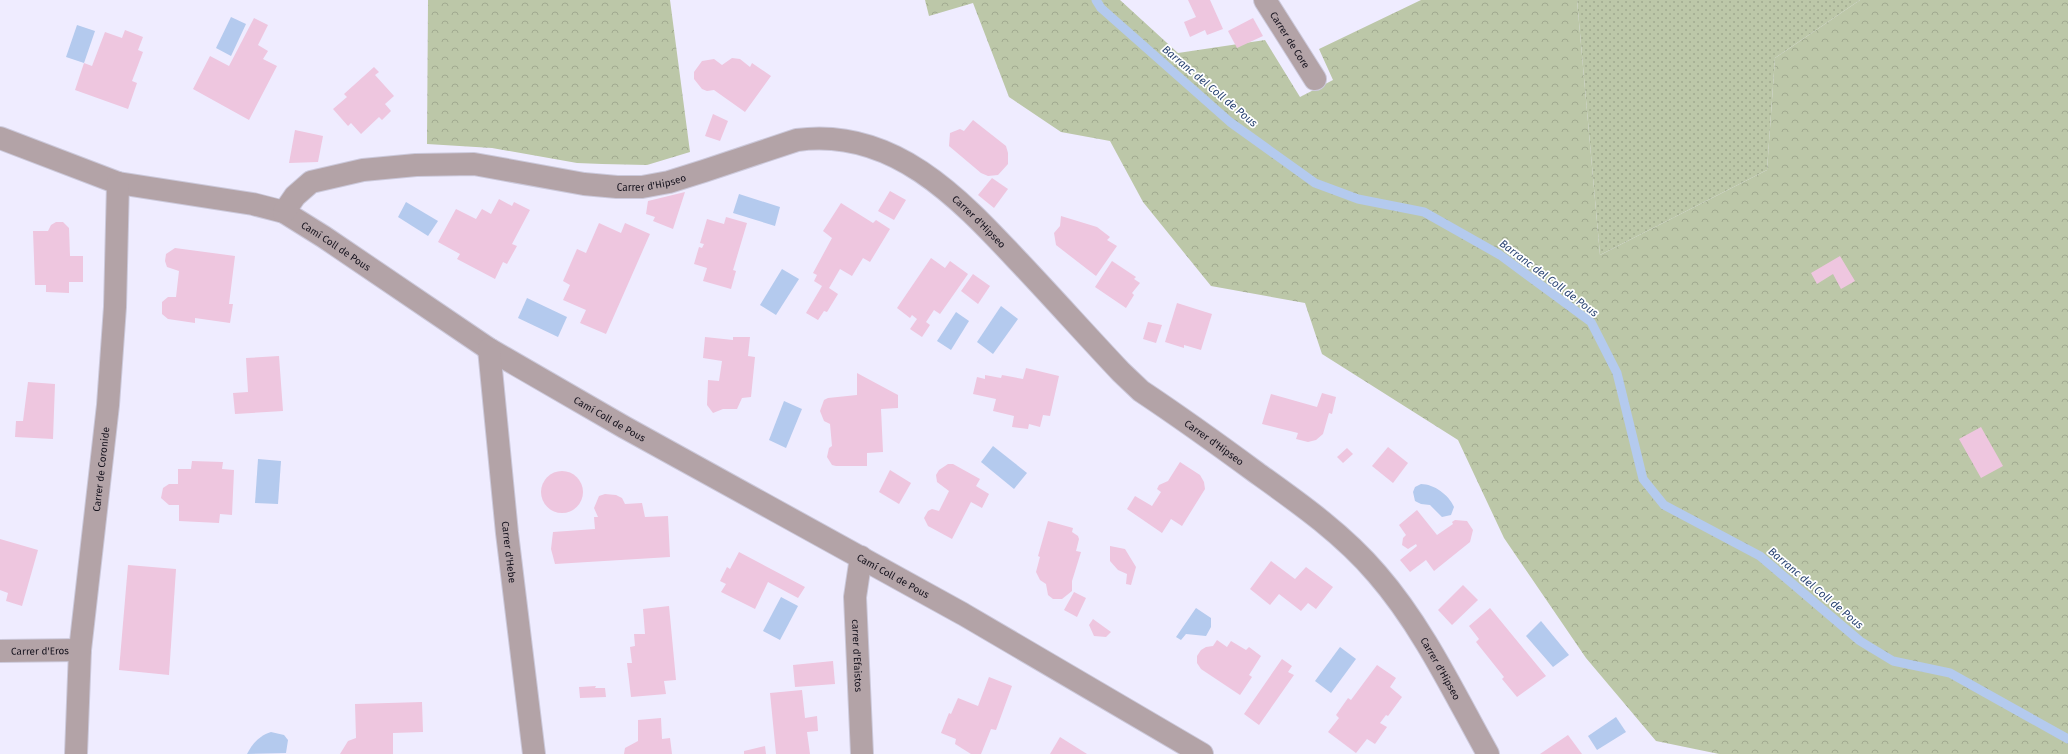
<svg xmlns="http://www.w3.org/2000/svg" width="2068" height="754" viewBox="0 0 2068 754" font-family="'Fira Sans',sans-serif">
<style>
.grass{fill:url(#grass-dots)}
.forest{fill:url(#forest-crowns)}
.water{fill:#b4caee}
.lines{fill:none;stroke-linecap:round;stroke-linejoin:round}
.stream{stroke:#b4caee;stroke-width:9}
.building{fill:#eec6df}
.minor-casing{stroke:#ccc9db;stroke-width:24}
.minor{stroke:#b3a3a7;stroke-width:22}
.labels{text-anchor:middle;stroke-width:3.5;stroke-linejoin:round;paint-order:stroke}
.street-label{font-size:10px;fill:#15121d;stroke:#fff}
.water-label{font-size:11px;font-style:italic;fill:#2a4473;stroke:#fff}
</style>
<defs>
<pattern id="grass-dots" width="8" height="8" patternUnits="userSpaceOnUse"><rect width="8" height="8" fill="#bcc7a8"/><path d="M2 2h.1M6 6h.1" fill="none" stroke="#a1aa90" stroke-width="1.8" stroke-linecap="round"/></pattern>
<pattern id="forest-crowns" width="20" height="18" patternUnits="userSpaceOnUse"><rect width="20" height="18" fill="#bcc7a8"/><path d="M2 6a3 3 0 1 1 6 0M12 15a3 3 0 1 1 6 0" fill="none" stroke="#a1aa90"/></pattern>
</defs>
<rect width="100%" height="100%" fill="#efecff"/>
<polygon class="grass" points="1577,0 1860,0 1775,58 1767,170 1600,255"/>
<g class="forest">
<polygon points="428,0 670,0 690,152 647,165 602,164 577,163 492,148 427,144"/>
<polygon points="925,0 1120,0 1178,53 1265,40 1300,97 1333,80 1319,49 1421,0 1577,0 1600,255 1767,170 1775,58 1860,0 2068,0 2068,754 1719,754 1656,741 1586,658 1504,538 1458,440 1322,354 1305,303 1211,286 1143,202 1110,141 1061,132 1009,97 973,3 929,16"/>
</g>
<g class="water">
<polygon points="231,17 246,24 231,56 216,48"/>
<polygon points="77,25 95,31 84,63 66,57"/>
<polygon points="739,194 780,207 775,226 733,213"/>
<polygon points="406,202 438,221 428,236 398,217"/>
<polygon points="782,269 799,279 776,315 760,305"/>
<polygon points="527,298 567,317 558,337 518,318"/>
<polygon points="1001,306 1018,319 993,354 977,342"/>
<polygon points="956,312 969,321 951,350 937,341"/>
<polygon points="784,401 802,409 786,448 769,440"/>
<polygon points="993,446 1027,473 1014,489 981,462"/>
<polygon points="258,459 281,461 278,504 255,503"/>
<path d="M1421 484C1434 484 1449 495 1454 507L1451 515 1442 517 1430 505 1421 504 1415 501 1413 492 1415 487Z"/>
<polygon points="781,597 798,606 780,640 763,631"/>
<polygon points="1196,608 1211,618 1211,627 1206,636 1186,634 1181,640 1176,637"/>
<polygon points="1541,621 1569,655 1553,667 1526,636"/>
<polygon points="1340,647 1356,659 1331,693 1315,681"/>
<polygon points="1616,717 1626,732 1597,750 1588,736"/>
<path d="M271 732 284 735 288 740 286 753 247 754C253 743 259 736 271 732Z"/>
</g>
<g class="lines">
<polyline class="stream" points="1096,0 1101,8 1230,122 1315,183 1358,199 1424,212 1500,255 1591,322 1617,373 1643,479 1664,505 1760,556 1860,641 1893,661 1950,673 2068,739"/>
</g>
<g class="building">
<polygon points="1188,0 1210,0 1223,29 1207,35 1205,30 1190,37 1184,22 1196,17"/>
<polygon points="254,18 268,25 258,45 268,51 263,59 277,66 249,120 193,89 210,56 229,66"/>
<polygon points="1253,18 1263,36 1237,48 1228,31"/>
<polygon points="125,30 143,37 138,50 143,52 132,81 137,83 128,109 75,90 84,63 92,66 105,32 122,38"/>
<polygon points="732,58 740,59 750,67 752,63 771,76 745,112 714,90 707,91 702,89 694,79 694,72 702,61 714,59 722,65"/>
<polygon points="374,67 379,72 375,75 394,96 385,104 391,111 382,120 379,117 361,134 351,123 348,126 333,109 347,97 344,94"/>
<polygon points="713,114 728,121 720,141 705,136"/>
<polygon points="973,120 1006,146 1008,153 1008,164 998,175 988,176 981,173 949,146 950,133 960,129 964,131"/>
<polygon points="295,130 323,136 318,162 289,163"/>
<polygon points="992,178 1008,189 994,208 978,195"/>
<polygon points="890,191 906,200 894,220 878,211"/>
<polygon points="685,192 673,229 653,221 655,217 646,214 648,201"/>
<polygon points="499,199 512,206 514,202 530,210 512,244 517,246 507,264 503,262 495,279 457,259 460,254 438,242 456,209 476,219 482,209 491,214"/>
<polygon points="841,203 873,223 876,220 890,229 870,262 863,258 852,276 840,269 829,288 838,294 827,312 824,311 818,320 806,313 822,286 814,281 817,275 813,273 832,238 823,231"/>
<polygon points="1061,216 1097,227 1110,237 1107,240 1117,246 1096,276 1056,245 1054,233 1060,226"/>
<polygon points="726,217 747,223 733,270 736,271 731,289 703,281 707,268 694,264 699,247 702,248 704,244 700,243 707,219 724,224"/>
<polygon points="56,222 63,222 69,228 70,256 83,256 83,282 69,282 69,293 46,292 46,285 35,285 33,231 48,231 51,225"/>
<polygon points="599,223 621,233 625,223 650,234 606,334 580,323 586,310 563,300 570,285 563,281 577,249 586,253"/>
<polygon points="175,248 235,256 229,304 233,304 230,323 195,318 195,323 168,319 162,314 162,302 168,297 176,297 179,271 167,267 165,261 166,254"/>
<polygon points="1840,256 1855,281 1841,289 1833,274 1817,284 1811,273"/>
<polygon points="931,258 945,268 950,261 968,274 940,314 934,310 926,322 930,325 922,337 910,329 917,319 912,315 910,318 897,308"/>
<polygon points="1112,261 1136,277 1134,279 1140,283 1132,293 1134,295 1126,308 1095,287"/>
<polygon points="973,274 990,286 978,304 961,291"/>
<polygon points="1177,303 1212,314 1201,350 1184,345 1184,348 1165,342"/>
<polygon points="1148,322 1162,325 1156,343 1143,339"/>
<polygon points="705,337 733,340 733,337 750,337 748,356 755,357 751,397 742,398 737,409 723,409 713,413 707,405 708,380 719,381 722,361 703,358"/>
<polygon points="279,356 283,411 235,414 233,393 248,392 246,358"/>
<polygon points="1026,368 1059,376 1050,416 1043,415 1040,427 1029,424 1028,429 1012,427 1014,416 993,411 996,399 973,394 977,377 985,379 985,375 1001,378 1002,375 1023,379"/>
<polygon points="857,373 898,395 898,408 881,409 883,452 867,453 867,466 836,466 832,465 827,457 829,448 832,446 830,424 824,421 820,411 824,400 828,398 857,395"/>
<polygon points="28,382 55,384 53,439 15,437 16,421 23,421"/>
<polygon points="1322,393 1336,397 1332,414 1329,413 1323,434 1316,440 1308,442 1296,439 1298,433 1262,424 1271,394 1317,407"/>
<polygon points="1981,427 2003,466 1981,478 1959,439"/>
<polygon points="1388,447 1408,463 1393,483 1372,466"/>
<polygon points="1347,448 1353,454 1343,463 1337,457"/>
<polygon points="192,461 223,462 222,469 234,470 232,515 220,514 219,523 179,521 179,505 169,505 161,498 163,488 169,484 178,484 178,469 191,469"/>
<polygon points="1180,462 1200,475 1204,482 1205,489 1182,526 1171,519 1162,533 1127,509 1135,496 1152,506 1161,492 1157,489 1159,485 1168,481"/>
<polygon points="948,464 953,464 980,479 976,486 989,494 982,508 971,502 952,539 928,526 924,518 928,511 932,509 939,511 949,491 937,482 936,475 939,470"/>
<polygon points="890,470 911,483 899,504 879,492"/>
<circle cx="562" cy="492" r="21"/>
<polygon points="605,494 616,495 622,498 625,504 642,503 645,517 668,516 670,557 555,564 551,549 553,532 595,529 594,517 598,517 594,508 599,496"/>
<polygon points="1417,510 1437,535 1453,524 1452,522 1455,520 1467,521 1473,530 1470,542 1434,571 1426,560 1410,572 1400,560 1417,546 1416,544 1408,549 1402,545 1403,538 1406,535 1399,525"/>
<polygon points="1048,521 1073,528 1072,532 1078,536 1079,539 1076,551 1081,552 1072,581 1072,591 1062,599 1053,599 1048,595 1046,584 1040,580 1036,572 1040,557 1038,556"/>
<polygon points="0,539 38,550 22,606 6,601 8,593 0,590"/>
<polygon points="1110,546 1125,549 1136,567 1131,585 1126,584 1127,574 1118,570 1110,561"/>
<polygon points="739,552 805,587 798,598 768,582 755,609 721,592 726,584 720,581 727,567 730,569"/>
<polygon points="1271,561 1295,579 1306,567 1333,587 1316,609 1308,603 1301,611 1279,594 1270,605 1250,589"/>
<polygon points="128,565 176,569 169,675 119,670"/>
<polygon points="1463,585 1478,600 1452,625 1438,610"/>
<polygon points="1074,592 1086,598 1077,617 1064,610"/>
<polygon points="669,606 676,680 664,681 666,694 631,697 627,663 632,663 630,647 635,646 634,634 645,634 643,609"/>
<polygon points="1490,608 1546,676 1517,697 1502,679 1504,677 1476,642 1479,639 1469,626"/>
<polygon points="1093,619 1111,632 1106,637 1094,636 1089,625"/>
<polygon points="1217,640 1227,647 1231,641 1246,650 1249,647 1261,656 1249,675 1252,677 1240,695 1201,669 1197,663 1197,656 1201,650 1206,647 1213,646"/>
<polygon points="1282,659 1292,666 1288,672 1294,675 1259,725 1244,714"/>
<polygon points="833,661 835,684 795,687 793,665"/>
<polygon points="1377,665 1396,678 1390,687 1402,697 1388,716 1386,715 1380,723 1387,727 1375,744 1367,739 1356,753 1328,732 1339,718 1336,715 1348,698 1351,700"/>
<polygon points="989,677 1012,686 996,730 991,729 981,754 971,754 955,744 956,739 941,733 949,713 951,714 958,698 978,706"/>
<polygon points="596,686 595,688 605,688 606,697 580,698 579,687"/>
<polygon points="802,690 805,718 817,716 818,731 807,732 810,754 776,754 770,693"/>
<polygon points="422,702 423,732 393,733 393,754 340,754 348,741 356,738 355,704"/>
<polygon points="661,718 662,739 670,738 672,754 624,754 625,748 638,741 638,720"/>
<polygon points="1568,735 1582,754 1540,754"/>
<polygon points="1060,737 1087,754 1050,754"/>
<polygon points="765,746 766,754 744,754 744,751"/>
</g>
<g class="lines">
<g class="minor-casing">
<g id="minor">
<path id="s1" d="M1265 0 1315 79"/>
<path id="s2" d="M0 138 118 183 253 204 284 212 324 237 489 349 624 427 963 614 1202 754"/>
<path id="s3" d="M284 212 295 196 311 182 363 170 416 165 474 164 584 184 617 187H642L669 182 704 171 797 140C894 127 960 199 1020 263 1054 299 1087 336 1121 372L1141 391C1180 417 1219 445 1257 473 1299 503 1343 534 1377 574 1423 627 1454 693 1488 754"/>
<path id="s4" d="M489 349 507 533 534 754"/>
<path id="s5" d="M861 557 855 597 862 754"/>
<path id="s6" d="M0 651 80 650"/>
<path id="s7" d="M76 754 80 650 108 405 115 307 118 183"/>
</g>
</g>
<use href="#minor" class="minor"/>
</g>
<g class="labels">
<g class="street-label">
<text dy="4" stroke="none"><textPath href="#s1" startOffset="47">Carrer de Core</textPath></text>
<text dy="4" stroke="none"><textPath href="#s3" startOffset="385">Carrer d'Hipseo</textPath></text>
<text dy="4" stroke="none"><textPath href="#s3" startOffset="745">Carrer d'Hipseo</textPath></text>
<text dy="4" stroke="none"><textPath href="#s2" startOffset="357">Camí Coll de Pous</textPath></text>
<text dy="4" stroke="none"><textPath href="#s2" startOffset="681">Camí Coll de Pous</textPath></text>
<text dy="4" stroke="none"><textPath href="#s3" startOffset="1069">Carrer d'Hipseo</textPath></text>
<text dy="4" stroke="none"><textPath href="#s7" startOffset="286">Carrer de Coronide</textPath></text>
<text dy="4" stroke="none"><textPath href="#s4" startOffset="204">Carrer d'Hebe</textPath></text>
<text dy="4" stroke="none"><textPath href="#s2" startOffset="1005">Camí Coll de Pous</textPath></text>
<text dy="4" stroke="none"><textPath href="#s6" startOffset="40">Carrer d'Eros</textPath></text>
<text dy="4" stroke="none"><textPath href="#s5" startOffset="99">carrer d'Efaistos</textPath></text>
<text dy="4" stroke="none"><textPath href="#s3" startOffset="1393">Carrer d'Hipseo</textPath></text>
</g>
<g class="water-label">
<text transform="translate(1210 86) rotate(40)" y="4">Barranc del Coll de Pous</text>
<text transform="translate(1549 278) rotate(37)" y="4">Barranc del Coll de Pous</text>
<text transform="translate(1816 588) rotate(40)" y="4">Barranc del Coll de Pous</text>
</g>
</g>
</svg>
